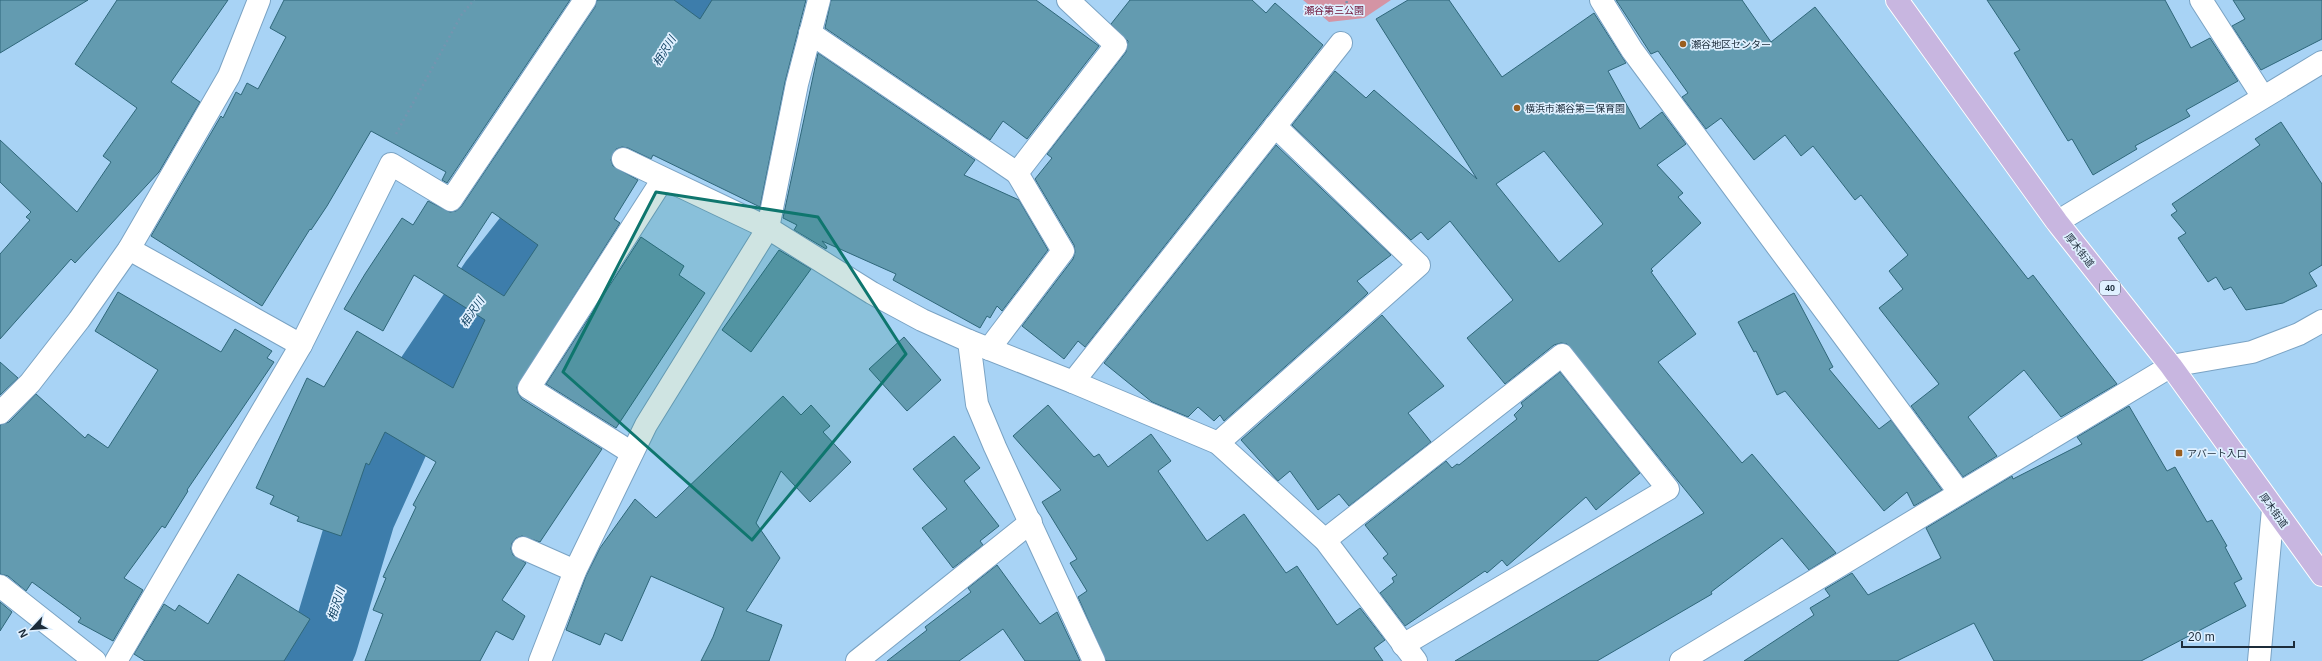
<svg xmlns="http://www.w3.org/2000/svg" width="2322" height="661" viewBox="0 0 2322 661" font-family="Arial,'Noto Sans JP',sans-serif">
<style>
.green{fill:#d494a4}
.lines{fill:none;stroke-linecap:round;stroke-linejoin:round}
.river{stroke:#3d7dab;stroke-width:67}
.building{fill:#639bb0;stroke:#2f677a;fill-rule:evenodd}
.minor-casing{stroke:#7aa3c4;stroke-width:24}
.major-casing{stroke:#fff;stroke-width:24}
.path{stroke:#7495b0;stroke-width:2.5;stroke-dasharray:2 3;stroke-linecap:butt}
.minor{stroke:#fff;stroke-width:22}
.major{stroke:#c8b6e0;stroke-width:22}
.marked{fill:#0f766e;fill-opacity:0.2;stroke:#0f766e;stroke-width:3;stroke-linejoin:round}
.poi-dot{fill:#9a5e1f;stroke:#dff0ff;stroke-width:1.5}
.labels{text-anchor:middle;stroke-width:3.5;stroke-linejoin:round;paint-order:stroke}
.shield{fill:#dff0ff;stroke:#566775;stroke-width:1}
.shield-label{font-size:9px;font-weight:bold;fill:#1c2c3a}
.park-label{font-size:10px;fill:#6d1136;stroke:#dff0ff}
.poi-label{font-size:10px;fill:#1c2c3a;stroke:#dff0ff;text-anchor:start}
.street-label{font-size:10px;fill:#1c2c3a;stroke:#dff0ff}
.water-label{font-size:11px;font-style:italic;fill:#0c3e5f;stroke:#dff0ff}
</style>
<rect width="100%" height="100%" fill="#a8d3f5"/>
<polygon class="green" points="1303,0 1391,0 1364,18 1329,22"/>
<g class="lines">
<g class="river">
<polyline points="640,89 696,0"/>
<polyline points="316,661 324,643 362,516 417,394 493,281 584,165"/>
</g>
</g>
<g class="building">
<polygon points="0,0 88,0 0,53"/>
<polygon points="117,0 228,0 171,82 200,102 159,172 75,263 71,259 0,339 0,254 30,220 26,217 31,212 0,182 0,140 77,212 111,162 103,156 137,108 75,64"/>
<polygon points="284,0 570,0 447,183 442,180 446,172 371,131 327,206 311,230 310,229 262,306 151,236 221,116 223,118 236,92 241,95 247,83 258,89 286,37 270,28"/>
<path d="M597 0H674L700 19 712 0H806L785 82 760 207 653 155 651 159 628 148 622 147 616 149 611 160 613 166 638 180 614 219 620 223 517 387 518 393 522 399 602 449 540 542 522 536 516 538 512 543 511 549 513 555 526 563 502 600 525 616 513 640 496 631 480 661H365L383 614 373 610 386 578 383 577 416 507 413 505 436 462 385 432 369 465 366 463 341 536 297 521 299 517 270 504 274 496 256 488 307 378 324 387 357 331 453 388 485 320 414 275 383 331 344 309 365 274 402 218 413 225 428 201 450 212 456 211 461 207 595 7ZM492 212 538 245 504 296 457 266Z"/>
<polygon points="831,0 1036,0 1099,46 1027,139 1003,121 990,140 825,28"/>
<polygon points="1130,0 1252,0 1266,13 1275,3 1323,45 1085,347 1078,341 1064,359 1022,326 1073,259 1075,252 1074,245 1035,179 1052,158 1047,154 1126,52 1128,41 1111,24"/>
<path d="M1408 0H1449L1502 77 1594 13 1626 63 1608 71 1640 129 1662 112 1686 144 1657 165 1683 193 1678 197 1701 223 1651 269 1653 271 1651 272 1696 334 1658 362 1742 463 1752 454 1836 553 1809 570 1782 538 1711 592 1712 594 1597 661H1455L1704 513 1567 344 1561 343 1554 345 1505 384 1467 338 1513 300 1450 221 1428 240 1421 232 1411 240 1292 125 1335 71 1366 98 1374 90 1477 179 1376 19ZM1544 151 1603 224 1559 262 1496 184Z"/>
<polygon points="1616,0 1742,0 1771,42 1815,7 2028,279 2033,275 2117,384 2061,417 2024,370 1968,417 1997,456 1963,477 1911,406 1939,384 1879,308 1903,289 1889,271 1908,255 1861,195 1855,200 1813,146 1801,156 1785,135 1754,160 1721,118 1706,129 1682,97 1688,93 1658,51 1651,54"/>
<polygon points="1987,0 2165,0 2191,48 2210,38 2238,81 2186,110 2190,116 2135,146 2137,149 2093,175 2072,139 2068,141 2014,53 2020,50"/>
<polygon points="2233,0 2322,0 2322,39 2261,70 2232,26 2245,19"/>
<polygon points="818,53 975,160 964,175 1019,200 1048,250 1002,311 997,306 990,318 987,316 980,328 893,280 896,274 822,241 827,247 826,249 794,230 797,225 783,218"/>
<polygon points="2281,122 2322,184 2322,265 2309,273 2317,286 2283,303 2246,310 2231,287 2224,290 2216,277 2208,282 2178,238 2186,233 2171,215 2177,211 2172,204 2260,145 2255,139"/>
<polygon points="1276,145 1391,255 1357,281 1368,293 1365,296 1224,421 1220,415 1214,421 1198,407 1188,417 1152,402 1104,363"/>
<polygon points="641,237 684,266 679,275 705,293 616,428 546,384"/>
<polygon points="779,250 811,269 751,352 722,330"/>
<polygon points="118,292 221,352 235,329 272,351 267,358 274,362 187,490 188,491 165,528 162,526 124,578 143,590 113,641 78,622 81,618 32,582 26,591 8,576 0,574 0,425 9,422 36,394 85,438 88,434 108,448 158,370 95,331"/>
<polygon points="1794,293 1833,367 1829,369 1879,429 1891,420 1942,490 1914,506 1907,492 1884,511 1785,391 1777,395 1756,351 1754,352 1738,322"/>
<polygon points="1382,315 1444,386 1408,413 1431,442 1349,506 1339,494 1318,510 1290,471 1278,481 1241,440"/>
<polygon points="904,337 941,380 907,411 869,369"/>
<polygon points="0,362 18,378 0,395"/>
<polygon points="1560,372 1640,473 1596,510 1586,497 1507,566 1502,560 1487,573 1485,571 1405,626 1380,593 1394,582 1392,578 1397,575 1383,558 1388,554 1365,525 1446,461 1452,468 1457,464 1459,465 1517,419 1514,415 1523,406 1521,403"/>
<polygon points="783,396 801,415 811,405 830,426 823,432 851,462 810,502 781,471 756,523 780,558 746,611 782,625 769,661 701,661 713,637 724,608 651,576 622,641 605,633 600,645 566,630 586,576 600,548 635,499 656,518"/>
<polygon points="1048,405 1094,457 1099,454 1108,467 1151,434 1171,461 1158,471 1207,541 1244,514 1286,573 1297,566 1337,625 1360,608 1385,640 1374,648 1383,661 1106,661 1078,597 1087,591 1070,563 1077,559 1042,502 1061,490 1013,436"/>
<polygon points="2129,406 2167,471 2175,467 2207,522 2212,520 2227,546 2225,547 2242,579 2234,583 2246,606 2141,661 1994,661 1974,623 1897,661 1744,661 1814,615 1810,608 1830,596 1825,589 1852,573 1868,595 1941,558 1926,528 2012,476 2013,479 2082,444 2077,437"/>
<polygon points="954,436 980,468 964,481 999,526 980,541 983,545 953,568 922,528 947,509 913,469"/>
<polygon points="997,565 1040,624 1057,612 1080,661 1025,661 1003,629 959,661 887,661 927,630 925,627 971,592 968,588"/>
<polygon points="238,574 310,619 284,661 145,661 134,654 164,604 175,611 179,605 208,624"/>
<polygon points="0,602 12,612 0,631"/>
</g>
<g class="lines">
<g class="minor-casing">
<g id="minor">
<polyline points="1601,0 1632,50 1959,492"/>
<polyline points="2201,0 2263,97"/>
<polyline points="810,33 1017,173"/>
<polyline points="623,159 768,228 872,293 922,320 969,341 1073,382 1218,443 1325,540 1416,661"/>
<polyline points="2057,222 2322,62"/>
<polyline points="129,249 301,345"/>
<polyline points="969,341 977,404 995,447 1094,661"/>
<polyline points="989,349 1063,251 1017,173 1116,45 1068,0"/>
<polyline points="1073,382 1341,43"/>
<polyline points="0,413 30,383 79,320 129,249 229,76 259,0"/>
<polyline points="1218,443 1419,265 1275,126"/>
<polyline points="632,453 529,388 663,179"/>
<polyline points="1325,540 1562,355 1668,489 1403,645"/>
<polyline points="523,548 575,571"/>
<polyline points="0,586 95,661"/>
<polyline points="116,661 301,345 391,164 451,200 585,0"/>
<polyline points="540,661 575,571 646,425 768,228 797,84 819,0"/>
<polyline points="857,661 1031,522"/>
<polyline points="1681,661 2171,366 2252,352 2299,334 2322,321"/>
<polyline points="2259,661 2273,509"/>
</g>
</g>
<g class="major-casing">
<polyline id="major" points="1897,0 2057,222 2171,366 2322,575"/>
</g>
<g class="path">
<polyline points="1345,13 1347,0"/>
<polyline points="396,134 462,14 474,0"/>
</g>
<use href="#minor" class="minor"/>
<use href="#major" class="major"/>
</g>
<path class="marked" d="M656 192 818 217 906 354 752 540 563 372Z"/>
<g class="poi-dot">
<circle cx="1683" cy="44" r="4"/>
<circle cx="1517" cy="108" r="4"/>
<rect x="2175" y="449" width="8" height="8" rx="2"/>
</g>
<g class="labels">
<rect class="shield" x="2100" y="281" width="20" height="14" rx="3"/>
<g class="shield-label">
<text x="2110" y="291">40</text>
</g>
<g class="park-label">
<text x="1334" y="14">瀬谷第三公園</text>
</g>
<g class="poi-label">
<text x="1691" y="48">瀬谷地区センター</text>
<text x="1525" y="112">横浜市瀬谷第二保育園</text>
<text x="2187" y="457">アパート入口</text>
</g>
<g class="street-label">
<text transform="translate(2080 250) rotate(52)" y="4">厚木街道</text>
<text transform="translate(2274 510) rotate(54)" y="4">厚木街道</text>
</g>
<g class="water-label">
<text transform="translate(664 51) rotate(-58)" y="4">相沢川</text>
<text transform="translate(472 312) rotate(-56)" y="4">相沢川</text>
<text transform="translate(336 604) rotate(-73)" y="4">相沢川</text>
</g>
</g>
<g transform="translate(32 629) rotate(244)" stroke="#dff0ff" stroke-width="3" paint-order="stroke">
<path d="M0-3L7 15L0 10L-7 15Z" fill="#1c2c3a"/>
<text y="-6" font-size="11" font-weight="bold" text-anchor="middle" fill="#1c2c3a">N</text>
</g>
<path d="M2182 641v6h112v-6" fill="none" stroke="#1c2c3a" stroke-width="2"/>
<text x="2188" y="641" font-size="12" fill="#1c2c3a" stroke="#dff0ff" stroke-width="3" paint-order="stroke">20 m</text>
</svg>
